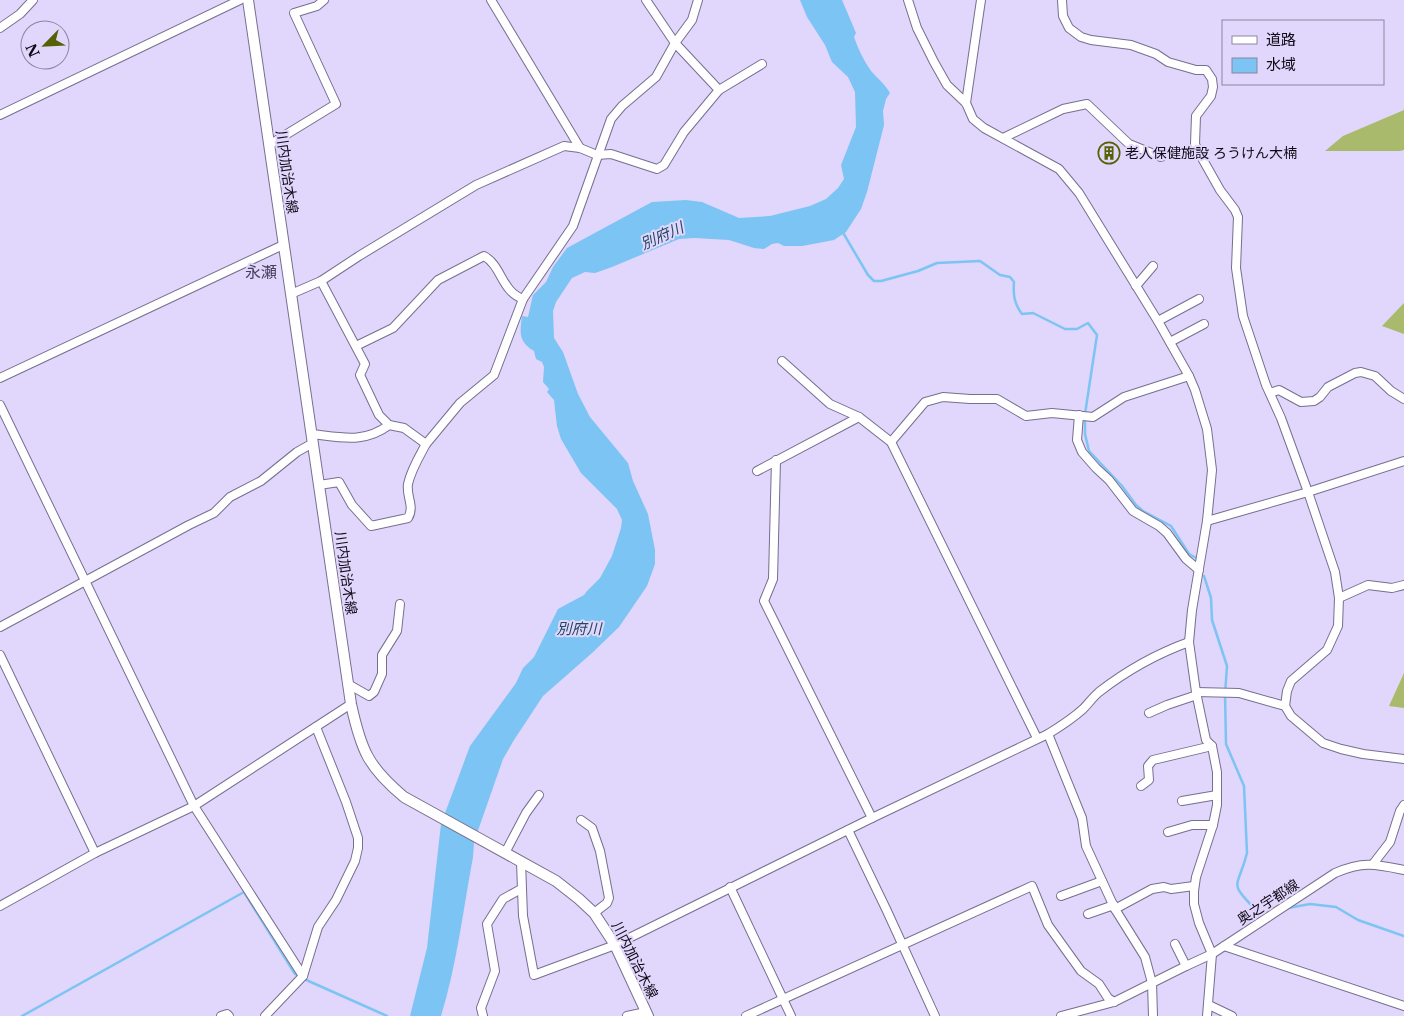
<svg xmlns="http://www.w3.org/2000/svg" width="1404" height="1016" viewBox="0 0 1404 1016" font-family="'Libre Baskerville','Noto Sans JP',serif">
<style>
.green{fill:#aaba6c}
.water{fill:#7cc4f3}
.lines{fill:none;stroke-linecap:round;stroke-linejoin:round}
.stream{stroke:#7cc4f3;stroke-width:2.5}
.minor-casing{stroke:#786e8f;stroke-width:10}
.major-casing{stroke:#786e8f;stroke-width:12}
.minor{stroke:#fff;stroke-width:8}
.major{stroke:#fff;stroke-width:10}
.labels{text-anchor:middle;stroke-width:4;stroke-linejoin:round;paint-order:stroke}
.poi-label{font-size:14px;fill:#0e0a16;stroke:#e1d6fb;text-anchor:start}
.street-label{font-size:14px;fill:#0e0a16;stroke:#e1d6fb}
.water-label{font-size:15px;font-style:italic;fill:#214861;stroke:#e1d6fb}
.quarter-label{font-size:16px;fill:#49405f;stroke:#e1d6fb}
</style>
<rect width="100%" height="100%" fill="#e1d6fb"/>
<g class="green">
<polygon points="1404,110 1404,150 1400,151 1325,151 1343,136"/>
<polygon points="1404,303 1404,334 1382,326"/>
<polygon points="1404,673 1404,708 1389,706"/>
</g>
<path class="water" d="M800 0H842L856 33 854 37C858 49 864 61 871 71 878 79 884 83 890 93L886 99 883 111 884 125 867 192 861 209 846 232 834 240 802 246H784L778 243 772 244 764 249 754 248 729 240 694 238 679 239 612 267 595 273 585 272 572 278 556 302 553 311 554 338 563 352 578 394 590 417 628 463 633 481 648 514 655 550V564L647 586 619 627 592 653 543 696 514 740 503 759 474 842 473 857C463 910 457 964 441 1016H410L427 948 441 824 470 746 516 683 523 668 534 657 558 609 584 595 587 591 600 578 612 556 621 528 622 520 617 509 581 473 561 439 557 426 554 400 547 392 549 389 543 382 544 367 542 362 536 359 534 351C518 341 520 333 522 316L528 317 533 295 546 282 553 267 567 248 652 202 686 200 702 202 739 218 770 216 810 206 826 199 838 188 844 179 841 165 856 127 855 92 848 77 832 62 825 45 807 17Z"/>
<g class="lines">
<g class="stream">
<path d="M842 231 868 275 874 281H881L918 271 937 263 980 261 1000 275 1010 277 1014 282C1013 295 1014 303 1022 314L1033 313 1065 329H1077L1088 323 1097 335 1085 414V434L1089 451 1122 486 1136 505 1143 511 1171 526 1189 554 1198 559"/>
<path d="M1204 576 1211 598 1212 620 1227 666 1225 694 1226 744 1244 786 1247 853C1238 889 1227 881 1257 911"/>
<polyline points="1288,908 1310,904 1336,907 1358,920 1404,936"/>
<polyline points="304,979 387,1016"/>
<polyline points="22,1016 244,892 295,974 299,976"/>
</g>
<g class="minor-casing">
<g id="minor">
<polyline points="491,0 580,148"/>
<polyline points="908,0 917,28 934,62 947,85 966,103 973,119 984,128 1059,169 1079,193 1159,323 1189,376 1195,390 1207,429 1212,470 1207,521 1192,610 1189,642 1196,692 1206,740 1212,746 1217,772 1217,805 1213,825 1196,877 1194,891 1194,904 1199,923 1212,954 1207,1016"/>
<polyline points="1062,0 1063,16 1069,28 1081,37 1091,40 1131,45 1156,54 1168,62 1196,70 1206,70 1212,79 1213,87 1211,96 1196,116 1195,144 1198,151 1220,190 1235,210 1238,217 1236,268 1243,316 1266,385 1281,418 1308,492 1335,572 1339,598 1338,626 1327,650 1291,681 1287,691 1285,706"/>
<polyline points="0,28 20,14 33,0"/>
<polyline points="719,90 762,64"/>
<polyline points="966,103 981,0"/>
<polyline points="0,115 240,0"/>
<polyline points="1003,138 1063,109 1087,104 1129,144 1161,157"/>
<polyline points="269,145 336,104 294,13 317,6 324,0"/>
<polyline points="321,281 365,364 360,375 379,415 389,425 404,428 426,444 460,403 494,375 523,299 573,226 611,119 622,106 656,77 675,43 692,20 698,0"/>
<polyline points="1136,286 1153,266"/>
<polyline points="291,294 321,281 359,256 476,185 564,146 580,148 597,155 611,154 657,169 664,165 684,132 719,90 675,43 646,0"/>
<polyline points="1158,321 1199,299"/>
<polyline points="1170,342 1204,324"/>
<path d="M356 346 393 328 438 280 484 256C502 266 501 291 523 299"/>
<polyline points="782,361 830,404 859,417 891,442 1037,738"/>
<polyline points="0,378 283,245"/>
<polyline points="1270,393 1279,390 1301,402 1314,401 1320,397 1328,387 1355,373 1361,372 1375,376 1391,391 1404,399"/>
<polyline points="0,405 194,806 303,976"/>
<polyline points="1079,415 1077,440 1082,452 1096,468 1109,480 1133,511 1159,526 1167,533 1186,559 1199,570"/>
<path d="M311 434C340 437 364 444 389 425"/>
<polyline points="891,442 925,402 943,397 970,399 997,399 1026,416 1052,413 1093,417 1124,397 1189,376"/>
<polyline points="776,460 773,579 764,601 872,818"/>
<polyline points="757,471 859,417"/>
<path d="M319 485 339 482 352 505 371 526 408 518C415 506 406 497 408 484 411 470 419 457 426 444"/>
<polyline points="1207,521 1308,492 1404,461"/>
<polyline points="1339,598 1368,585 1392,588 1404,585"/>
<polyline points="0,627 189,525 214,513 230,497 261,481 297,452 313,443"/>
<polyline points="0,655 95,853"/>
<polyline points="348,684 369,696 374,692 382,674 382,655 397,631 400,604"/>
<polyline points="1196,692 1239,693 1285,706 1291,716 1323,743 1341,749 1363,754 1404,759"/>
<polyline points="1149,713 1167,705 1197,695"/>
<polyline points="1048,734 1082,818 1086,846 1115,909 1145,957 1152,983 1153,1016"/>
<polyline points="1141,786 1149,780 1148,766 1153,760 1212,746"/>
<polyline points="1182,801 1217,795"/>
<polyline points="581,820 592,828 600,851 609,898 607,903 594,913"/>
<polyline points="848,830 887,911 935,1016"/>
<polyline points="1168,832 1192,825 1213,825"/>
<polyline points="505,853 526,813 539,795"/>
<path d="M521 862 523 916 534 975 615 945 872 818 1048 734C1061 726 1072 719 1083 709 1088 704 1093 697 1099 692 1126 671 1156 654 1189 642"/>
<polyline points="1373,864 1390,842 1400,811 1404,805"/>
<polyline points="730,887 791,1016"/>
<polyline points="1061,896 1102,881"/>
<polyline points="0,906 95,853 194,806 351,704"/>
<polyline points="1115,909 1152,889 1164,887 1171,889 1194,886"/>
<polyline points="1088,914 1114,905"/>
<polyline points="1175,944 1186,966"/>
<polyline points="1224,946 1404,1006"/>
<polyline points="1209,1005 1232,1016"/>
<polyline points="221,1016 227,1014 229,1016"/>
<polyline points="265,1016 303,976 318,927 336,900 355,861 358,848 358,838 346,802 316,727"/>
<polyline points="483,1016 481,1008 495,971 487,924 503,899 521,889"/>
<polyline points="627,1016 646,1012"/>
<polyline points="746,1016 1032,886 1048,925 1081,971 1099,984 1108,998 1114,1002"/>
<path d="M1061 1016 1114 1002 1186 966 1212 954 1335 873C1363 861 1375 864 1404 870"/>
</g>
</g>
<g class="major-casing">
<path id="major" d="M248 0 351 704C361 750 368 767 404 797L556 881 579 899 594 913 615 945 648 1016"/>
</g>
<use href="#minor" class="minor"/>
<use href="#major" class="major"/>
</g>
<defs>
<g id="building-ring" transform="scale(1.125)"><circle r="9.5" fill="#e1d6fb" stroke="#556203" stroke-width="1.5"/><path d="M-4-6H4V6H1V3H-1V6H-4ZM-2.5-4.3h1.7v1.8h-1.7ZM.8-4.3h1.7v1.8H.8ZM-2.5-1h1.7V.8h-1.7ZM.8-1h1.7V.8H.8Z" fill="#556203"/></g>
</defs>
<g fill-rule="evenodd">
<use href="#building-ring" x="1109" y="153"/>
</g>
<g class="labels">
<g class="poi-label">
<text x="1125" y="158">老人保健施設 ろうけん大楠</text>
</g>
<g class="street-label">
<text transform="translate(287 172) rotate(82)" y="5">川内加治木線</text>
<text transform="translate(346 573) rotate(82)" y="5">川内加治木線</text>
<text transform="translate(1268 902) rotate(-33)" y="5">奥之宇都線</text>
<text transform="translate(635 960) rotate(63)" y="5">川内加治木線</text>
</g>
<g class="water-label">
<text transform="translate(662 236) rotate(-24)" y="5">別府川</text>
<text x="579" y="634">別府川</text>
</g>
<g class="quarter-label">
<text x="261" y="278">永瀬</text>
</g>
</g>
<rect x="1222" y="20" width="162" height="65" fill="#e1d6fb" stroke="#8d849f"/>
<rect x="1232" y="36" width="25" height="8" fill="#ffffff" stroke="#8d849f"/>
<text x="1266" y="45" font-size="15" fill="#0e0a16">道路</text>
<rect x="1232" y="58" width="25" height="15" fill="#7cc4f3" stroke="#8d849f"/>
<text x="1266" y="70" font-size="15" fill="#0e0a16">水域</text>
<g transform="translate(45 45) rotate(246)"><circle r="24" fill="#e1d6fb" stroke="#8d849f"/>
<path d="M0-4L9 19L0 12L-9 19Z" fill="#556203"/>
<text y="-8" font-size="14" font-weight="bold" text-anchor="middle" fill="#0e0a16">N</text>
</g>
</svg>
